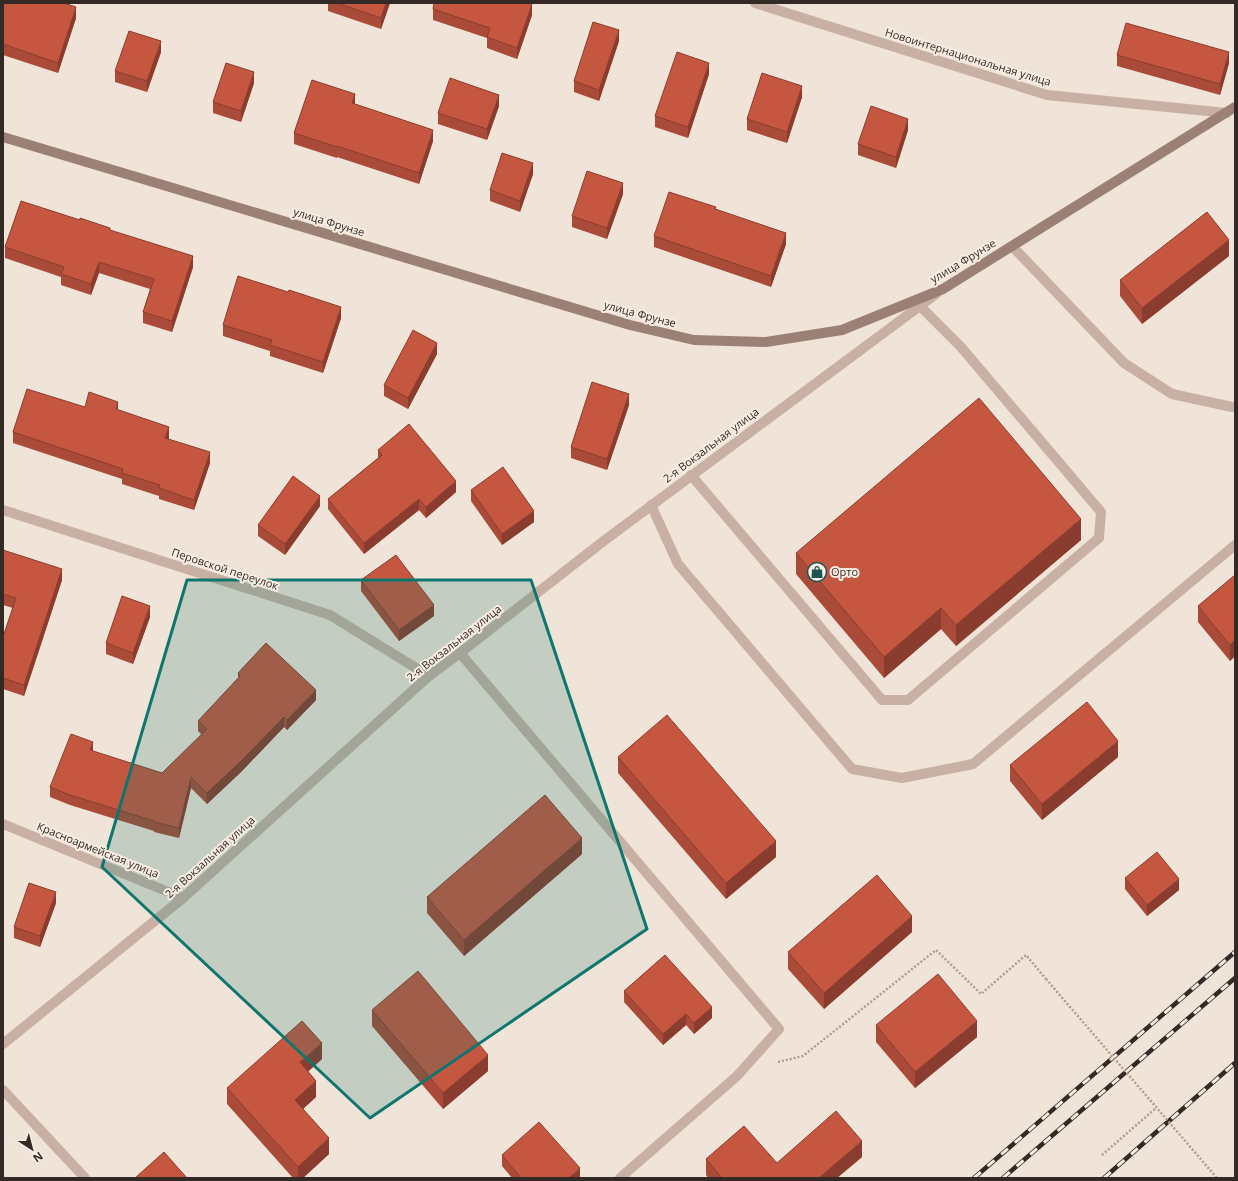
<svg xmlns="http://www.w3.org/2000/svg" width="1238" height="1181" viewBox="0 0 1238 1181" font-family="'Open Sans',sans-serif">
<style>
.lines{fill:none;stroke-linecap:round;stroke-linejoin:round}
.path{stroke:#b49b8e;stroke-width:2.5;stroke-dasharray:2 2;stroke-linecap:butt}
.lane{stroke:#c8b1a4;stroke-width:10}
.street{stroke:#c8b1a4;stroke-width:10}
.secondary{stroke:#9b8075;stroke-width:10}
.rail-casing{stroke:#332925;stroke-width:4.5}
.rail{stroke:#f8ede3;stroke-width:3;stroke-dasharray:9;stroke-linecap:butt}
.path-bridge{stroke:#b49b8e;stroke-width:2.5;stroke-dasharray:2 2;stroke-linecap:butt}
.wall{fill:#a94b38}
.shaded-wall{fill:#8a3d2e}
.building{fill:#c55741;stroke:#8a3d2e}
.marked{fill:#0f766e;fill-opacity:0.2;stroke:#0f766e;stroke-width:3;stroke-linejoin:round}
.labels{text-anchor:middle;stroke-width:4;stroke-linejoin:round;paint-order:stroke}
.street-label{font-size:11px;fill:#332925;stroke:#f8ede3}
.poi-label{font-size:11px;fill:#332925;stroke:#f8ede3;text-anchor:start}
</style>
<rect width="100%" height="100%" fill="#f0e3d7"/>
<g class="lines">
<g class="path">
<polyline points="778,1062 803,1056 936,950 981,994 1026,955 1046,979"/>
<polyline points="1102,1155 1156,1108"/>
</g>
<g class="lane">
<polyline points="1012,246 1124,363 1172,394 1232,407 1235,407"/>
<polyline points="691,475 882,700 908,700 1099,538 1101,512 961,347 920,306"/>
<polyline points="651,505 678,564 852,769 902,778 973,764 1235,545"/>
<polyline points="3,1090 85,1178"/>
</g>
<g class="street">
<polyline points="755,3 1047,95 1227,113"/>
<polyline points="3,510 330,615 429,676"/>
<polyline points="460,653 779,1029 737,1076 620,1178"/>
<polyline points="3,824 183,898"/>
<polyline points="3,1044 183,898 429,676 460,653 605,540 936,294"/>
</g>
<polyline class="secondary" points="3,137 630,325 694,340 766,342 842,330 943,289 1235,107"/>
<g class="rail-casing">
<g id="rail">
<polyline points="974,1178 1235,952"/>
<polyline points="1003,1178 1235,978"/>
<polyline points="1104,1178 1235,1063"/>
</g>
</g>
<use href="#rail" class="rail"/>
<polyline class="path-bridge" points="1046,979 1217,1178"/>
</g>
<g class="wall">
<polygon points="3,3 76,18 58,73 3,55"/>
<polygon points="328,3 390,3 381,29 328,11"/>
<polygon points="433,9 532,15 517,59 487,48 487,38 433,20"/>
<polygon points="619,41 599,101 574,92 574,81"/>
<polygon points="161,52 147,92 115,82 115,71"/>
<polygon points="1117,55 1229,63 1220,95 1117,66"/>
<polygon points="709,74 688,138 655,127 655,116"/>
<polygon points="254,83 241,122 213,113 213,102"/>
<polygon points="802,97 787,143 747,130 747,119"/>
<polygon points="355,104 433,141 419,184 337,157 337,158 294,144 294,133"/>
<polygon points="499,106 487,140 438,124 438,113"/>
<polygon points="908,130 896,168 858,155 858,144"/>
<polygon points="533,174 520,212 490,201 490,190"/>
<polygon points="623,194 607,239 572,227 572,216"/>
<polygon points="716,209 786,244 771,287 654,247 654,236"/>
<polygon points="80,220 110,230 193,267 172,332 143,323 143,312 150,289 99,273 91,295 61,285 61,277 5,258 5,247"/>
<polygon points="1229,256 1142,324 1120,296 1120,280"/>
<polygon points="288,292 341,318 323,373 270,356 270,351 223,336 223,325"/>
<polygon points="437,354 408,409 384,396 384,385"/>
<polygon points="629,405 607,470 571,458 571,447"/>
<polygon points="85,407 118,410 169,438 168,439 210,463 194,510 159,499 159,496 122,484 122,479 13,443 13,432"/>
<polygon points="378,450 456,492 426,518 419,510 364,554 328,509 328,499 378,458"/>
<polygon points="471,490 534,522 502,545 471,501"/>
<polygon points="320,506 285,555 258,536 258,525"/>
<polygon points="1081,540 956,646 941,629 884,678 796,574 796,553"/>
<polygon points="3,550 62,580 24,696 3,689 3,637 13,608 3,605"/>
<polygon points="1235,575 1235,656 1230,661 1198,622 1198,606"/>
<polygon points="361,580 434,616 399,641 361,591"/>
<polygon points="150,617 133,664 106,654 106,643"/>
<polygon points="238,673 316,700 287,730 284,727 241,772 207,804 191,788 179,838 154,832 154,831 70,805 50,797 50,787 162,773 202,735 198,731 198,721 238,679"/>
<polygon points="618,757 776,857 726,899 618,773"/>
<polygon points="1118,757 1042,820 1010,781 1010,765"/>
<polygon points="582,854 464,956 427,913 427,897"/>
<polygon points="1125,878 1179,890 1147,916 1125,889"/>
<polygon points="56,903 40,947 14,938 14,927"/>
<polygon points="912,932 824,1009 788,969 788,952"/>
<polygon points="624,991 712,1018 694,1034 686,1025 663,1045 624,1002"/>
<polygon points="372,1010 488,1071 443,1109 372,1026"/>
<polygon points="876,1025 977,1037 915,1088 876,1042"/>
<polygon points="322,1059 308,1071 316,1097 303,1109 329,1154 303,1178 293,1178 227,1104 227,1088"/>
<polygon points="502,1155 580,1178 512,1178 502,1166"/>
<polygon points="862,1157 837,1178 708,1178 706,1175 706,1159 777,1163"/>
</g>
<g class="shaded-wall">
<polygon points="386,3 390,3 381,29 381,18"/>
<polygon points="532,4 532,15 517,59 517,48"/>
<polygon points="76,7 76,18 58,73 58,63"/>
<polygon points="619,30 619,41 599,101 599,90"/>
<polygon points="161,41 161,52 147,92 147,81"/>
<polygon points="1229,52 1229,63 1220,95 1220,84"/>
<polygon points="709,63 709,74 688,138 688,127"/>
<polygon points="254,72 254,83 241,122 241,111"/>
<polygon points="802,86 802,97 787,143 787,132"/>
<polygon points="355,94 355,105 352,103"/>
<polygon points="499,95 499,106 487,140 487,129"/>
<polygon points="908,119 908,130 896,168 896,157"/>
<polygon points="433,130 433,141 419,184 419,173"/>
<polygon points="533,163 533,174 520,212 520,201"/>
<polygon points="623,183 623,194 607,239 607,228"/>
<polygon points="786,233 786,244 771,287 771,276"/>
<polygon points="1229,240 1229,256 1142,324 1142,308"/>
<polygon points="193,256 193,267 172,332 172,321"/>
<polygon points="99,262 99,273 91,295 91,284"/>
<polygon points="341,307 341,318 323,373 323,362"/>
<polygon points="437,343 437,354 408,409 408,398"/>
<polygon points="629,394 629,405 607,470 607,459"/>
<polygon points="118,402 118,412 116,409"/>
<polygon points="169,427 169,438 165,449 165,438"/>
<polygon points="210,452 210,463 194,510 194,500"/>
<polygon points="456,481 456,492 426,518 426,507"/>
<polygon points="320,496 320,506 285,555 285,544"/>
<polygon points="419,499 419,510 364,554 364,543"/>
<polygon points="534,511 534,522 502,545 502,534"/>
<polygon points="1081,519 1081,540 956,646 956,625"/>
<polygon points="62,569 62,580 24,696 24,685"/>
<polygon points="434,605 434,616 399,641 399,630"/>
<polygon points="150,606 150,617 133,664 133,653"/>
<polygon points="941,608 941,629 884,678 884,657"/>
<polygon points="1235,640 1235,656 1230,661 1230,645"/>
<polygon points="316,690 316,700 287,730 287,720"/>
<polygon points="284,717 284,727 241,772 207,804 207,793"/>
<polygon points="1118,741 1118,757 1042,820 1042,804"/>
<polygon points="93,742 93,753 90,750"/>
<polygon points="191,777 191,788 179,838 179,828"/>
<polygon points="582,838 582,854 464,956 464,940"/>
<polygon points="776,841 776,857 726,899 726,883"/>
<polygon points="1179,879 1179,890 1147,916 1147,905"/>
<polygon points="56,892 56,903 40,947 40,936"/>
<polygon points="912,916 912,932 824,1009 824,993"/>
<polygon points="712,1007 712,1018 694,1034 694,1023"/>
<polygon points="686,1014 686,1025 663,1045 663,1034"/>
<polygon points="977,1021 977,1037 915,1088 915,1072"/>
<polygon points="322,1043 322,1059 300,1079 300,1062"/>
<polygon points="488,1055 488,1071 443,1109 443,1093"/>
<polygon points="316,1081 316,1097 295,1116 295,1100"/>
<polygon points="329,1138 329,1154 303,1178 298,1178 298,1167"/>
<polygon points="862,1141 862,1157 837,1178 819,1178"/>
<polygon points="580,1168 580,1178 569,1178"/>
</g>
<g class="building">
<polygon points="3,3 64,3 76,7 58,63 3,44"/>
<polygon points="337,3 386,3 381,18"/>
<polygon points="434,3 531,3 532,4 517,48 487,37 490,28 433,9"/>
<polygon points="593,22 619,30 599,90 574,81"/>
<polygon points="1126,23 1229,52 1220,84 1117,55"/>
<polygon points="129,31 161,41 147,81 115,71"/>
<polygon points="677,52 709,63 688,127 655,116"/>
<polygon points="226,63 254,72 241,111 213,102"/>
<polygon points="762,73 802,86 787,132 747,119"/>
<polygon points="450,78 499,95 487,129 438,113"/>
<polygon points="312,80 355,94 352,103 433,130 419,173 337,146 337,147 294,133"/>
<polygon points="871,106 908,119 896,157 858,144"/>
<polygon points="502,153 533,163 520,201 490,190"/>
<polygon points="587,171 623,183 607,228 572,216"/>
<polygon points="669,192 716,207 715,209 786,233 771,276 654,236"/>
<polygon points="21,201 80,220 80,218 110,228 110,230 193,256 172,321 143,312 154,279 99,262 91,284 61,274 64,267 5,247"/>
<polygon points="1207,212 1229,240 1142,308 1120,280"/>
<polygon points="238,276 288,292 289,290 341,307 323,362 270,345 272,340 223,325"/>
<polygon points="413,330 437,343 408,398 384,385"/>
<polygon points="592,382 629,394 607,459 571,447"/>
<polygon points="27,389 85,407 89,392 118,402 116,409 169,427 165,438 210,452 194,500 159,488 160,485 122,473 123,469 13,432"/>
<polygon points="979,398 1081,519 956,625 941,608 884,657 796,553"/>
<polygon points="409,424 456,481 426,507 419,499 364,543 328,499 382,455 378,450"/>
<polygon points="503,467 534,511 502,534 471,490"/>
<polygon points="293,476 320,496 285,544 258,525"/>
<polygon points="3,550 62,569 24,685 3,678 3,637 16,598 3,594"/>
<polygon points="396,555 434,605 399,630 361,580"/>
<polygon points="1235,575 1235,640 1230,645 1198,606"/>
<polygon points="122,596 150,606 133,653 106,643"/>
<polygon points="266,643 316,690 287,720 284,717 241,761 207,793 191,777 179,828 154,822 154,821 70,795 50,787 71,734 93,742 90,750 162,773 207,729 198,721 240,676 238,673"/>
<polygon points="1087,702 1118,741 1042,804 1010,765"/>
<polygon points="667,715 776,841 726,883 618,757"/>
<polygon points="545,795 582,838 464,940 427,897"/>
<polygon points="1157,852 1179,879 1147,905 1125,878"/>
<polygon points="877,875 912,916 824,993 788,952"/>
<polygon points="29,883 56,892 40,936 14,927"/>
<polygon points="665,955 712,1007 694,1023 686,1014 663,1034 624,991"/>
<polygon points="418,971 488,1055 443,1093 372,1010"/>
<polygon points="938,974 977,1021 915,1072 876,1025"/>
<polygon points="302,1021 322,1043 300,1062 316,1081 295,1100 329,1138 298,1167 227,1088"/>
<polygon points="836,1111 862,1141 819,1178 722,1178 706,1159 744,1126 777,1163"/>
<polygon points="539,1122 580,1168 569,1178 521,1178 502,1155"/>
<polygon points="164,1152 187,1178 135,1178"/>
</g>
<path class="marked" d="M187 580H531L647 929 370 1118 102 867Z"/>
<defs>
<g id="shop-ring" transform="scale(1)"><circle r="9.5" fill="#f8ede3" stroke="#1c5453" stroke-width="1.5"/><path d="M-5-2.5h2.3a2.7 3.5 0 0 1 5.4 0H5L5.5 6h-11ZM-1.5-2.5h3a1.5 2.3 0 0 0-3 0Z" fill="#1c5453"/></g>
</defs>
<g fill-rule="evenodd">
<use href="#shop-ring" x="817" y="572"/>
</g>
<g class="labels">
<g class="street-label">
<text transform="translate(968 57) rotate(17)" y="4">Новоинтернациональная улица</text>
<text transform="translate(329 222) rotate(17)" y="4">улица Фрунзе</text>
<text transform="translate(963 261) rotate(-31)" y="4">улица Фрунзе</text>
<text transform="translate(640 314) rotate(15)" y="4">улица Фрунзе</text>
<text transform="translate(711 445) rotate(-37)" y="4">2-я Вокзальная улица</text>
<text transform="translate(225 569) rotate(18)" y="4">Перовской переулок</text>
<text transform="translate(454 643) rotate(-38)" y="4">2-я Вокзальная улица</text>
<text transform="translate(98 850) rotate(22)" y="4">Красноармейская улица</text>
<text transform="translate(210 857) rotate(-42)" y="4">2-я Вокзальная улица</text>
</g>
<g class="poi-label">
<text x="831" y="576">Орто</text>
</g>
</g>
<rect width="1238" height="1181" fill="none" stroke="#332925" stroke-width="8"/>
<g transform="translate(32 1149) rotate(144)" stroke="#f8ede3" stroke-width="3" paint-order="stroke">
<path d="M0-3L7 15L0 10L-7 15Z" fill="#332925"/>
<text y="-6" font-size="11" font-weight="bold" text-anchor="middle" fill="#332925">N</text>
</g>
</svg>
